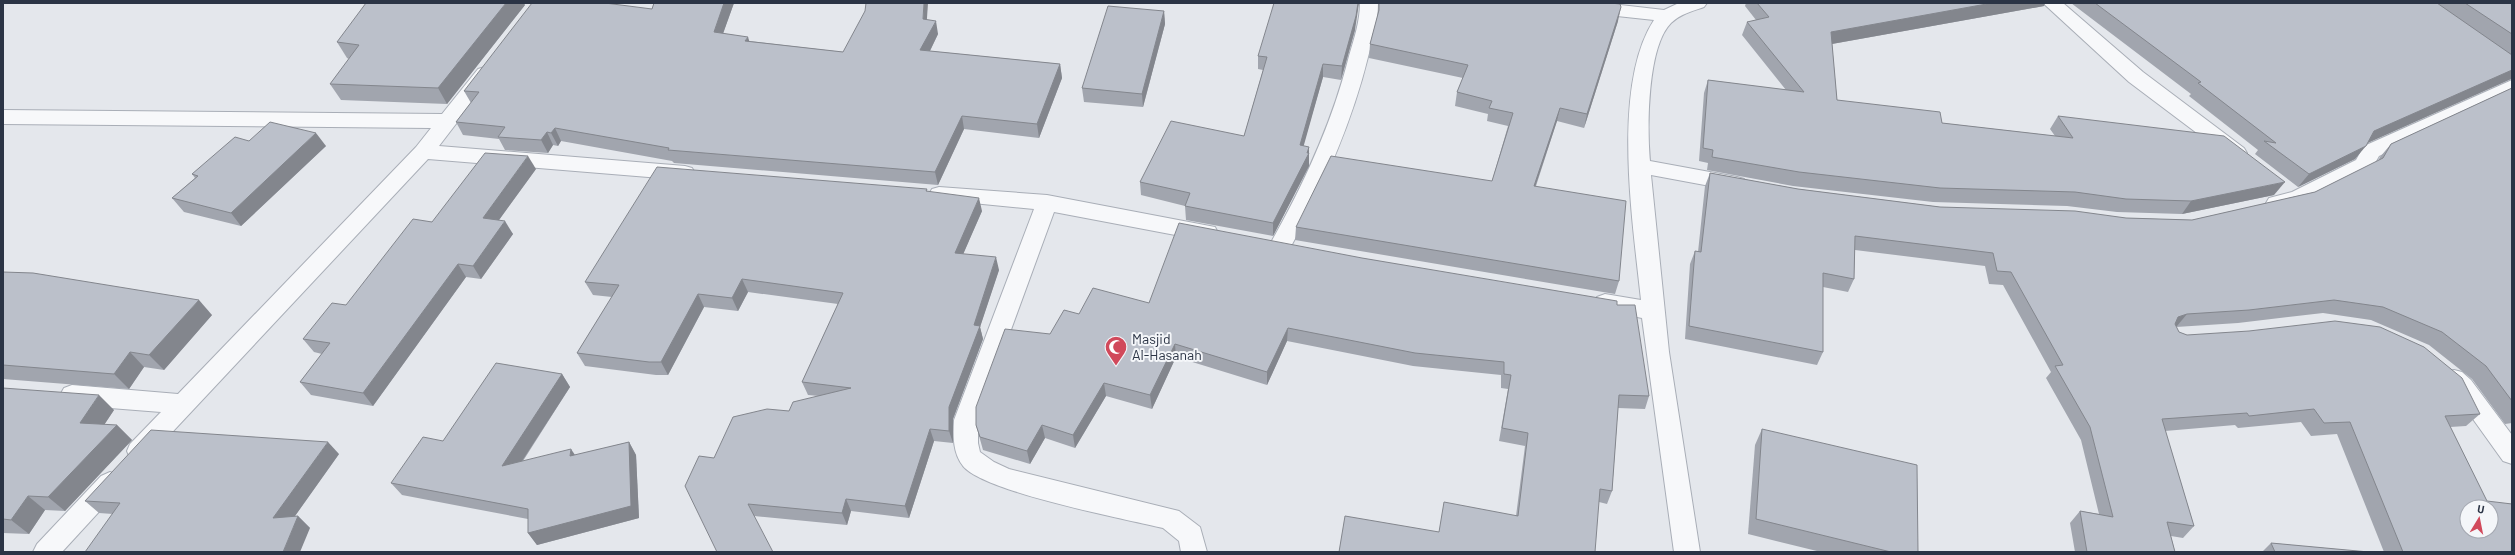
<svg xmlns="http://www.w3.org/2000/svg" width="2515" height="555" viewBox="0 0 2515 555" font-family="Barlow,sans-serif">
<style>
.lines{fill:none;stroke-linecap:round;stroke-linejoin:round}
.street-casing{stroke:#a9aeb7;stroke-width:2}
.street{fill:#f7f8fa;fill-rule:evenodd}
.wall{fill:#a1a5ae}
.shaded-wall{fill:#83868d}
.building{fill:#bbc0ca;stroke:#83868d;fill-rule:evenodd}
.labels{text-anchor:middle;stroke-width:4;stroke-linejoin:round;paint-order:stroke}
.poi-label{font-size:14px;fill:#2b3445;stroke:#f4f6f9;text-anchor:start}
</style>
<rect width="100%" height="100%" fill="#e4e7ec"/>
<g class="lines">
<g class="street-casing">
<g id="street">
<path d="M1360 3H1378C1378 21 1373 39 1368 57 1351 126 1322 190 1288 252L1280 254 1272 252 1269 246C1303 186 1332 124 1349 56 1354 39 1360 21 1360 3Z"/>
<path d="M1543 3H1603L1664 10 1679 3H1707L1704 7C1693 11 1680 14 1671 23 1647 47 1647 128 1650 161L1737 177 1744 179 1747 184 1744 189 1737 191 1651 175 1669 352 1700 552H1674L1642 318 1597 309 1594 303 1597 297 1605 294 1641 300C1633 224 1611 86 1654 20L1552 9 1546 7Z"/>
<polygon points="2043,3 2063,3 2143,72 2244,148 2247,153 2244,158 2237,160 2230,158 2129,82"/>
<polygon points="485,67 492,69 495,73 439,146 685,166 692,168 695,173 692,178 685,180 428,159 148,458 139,461 130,458 127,451 130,444 161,412 72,405 64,402 60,395 64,388 72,385 178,394 416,147 431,128 3,124 3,110 442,114 478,69"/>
<polygon points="2512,80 2512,94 2379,156 2371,170 2304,204 2276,211 2269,208 2266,203 2269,198 2292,192 2356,160 2364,146"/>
<path d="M939 187 1047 195 1215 227 1218 233 1215 239 1207 241 1054 212 978 420V443L980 452 994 462 1009 469 1179 511 1200 527 1207 552H1181L1179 541 1163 528C1125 519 984 492 963 466 953 453 953 437 954 420L1034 209 932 199 929 194 932 189Z"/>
<polygon points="2454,370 2462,372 2471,380 2512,435 2512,464 2503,461 2455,394 2442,379 2446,372"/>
<polygon points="110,472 119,476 122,483 119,490 62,552 33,552 37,544 101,476"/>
</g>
</g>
<use href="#street" class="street"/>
</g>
<g class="wall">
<polygon points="654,3 734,3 723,33 749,41 843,52 927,20 938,34 930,51 1060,64 1062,78 1039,138 964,129 938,185 674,163 672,161 561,141 558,146 553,145 548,153 505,150 499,139 463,135 456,122 471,103 464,91 652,9"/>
<polygon points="1378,3 1610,3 1618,21 1584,128 1557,121 1536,186 1619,281 1615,294 1295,240 1296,227 1492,181 1508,126 1487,121 1488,114 1455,106 1457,92 1463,78 1369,58 1370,44 1378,14"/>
<polygon points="1746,3 2045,3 2044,6 1832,44 1837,100 1942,123 2055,136 2050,129 2058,116 2274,195 2182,214 2117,212 2067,206 1933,202 1793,186 1707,170 1708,163 1699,161 1704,93 1708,80 1786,90 1742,35 1747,22 1756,20 1745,6"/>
<polygon points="2071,3 2512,3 2512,79 2511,79 2367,143 2355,159 2298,187 2255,154 2258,150 2189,96 2191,94"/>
<polygon points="525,5 447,104 341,100 330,84 349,59 347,58 337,42"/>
<polygon points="1164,11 1165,24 1143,107 1084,102 1082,88"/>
<polygon points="1355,30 1341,80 1323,77 1303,146 1309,153 1309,166 1273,236 1186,220 1185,206 1141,195 1140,182 1244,136 1263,70 1258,69 1258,56"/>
<polygon points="2512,88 2512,423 2505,424 2472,379 2429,345 2371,320 2323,313 2238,323 2176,327 2179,332 2187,335 2480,414 2466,426 2450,427 2512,552 2384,552 2337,434 2311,436 2301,422 2238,428 2235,425 2165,431 2194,526 2183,538 2171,536 2175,552 2075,552 2070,523 2080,511 2099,514 2081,440 2046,378 2051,372 2003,285 1989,284 1985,266 1855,250 1854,279 1848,292 1823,287 1823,352 1817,365 1685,339 1690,264 1695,251 1698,252 1705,186 1710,173 1798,189 1940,207 2126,218 2192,220 2315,192 2378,161 2380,157 2391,144"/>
<polygon points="249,141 326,146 241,226 184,212 172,198 195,178 192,174"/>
<polygon points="536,169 499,220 513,234 481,279 466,277 373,406 311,395 300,382 322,354 314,352 303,339 346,305 432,222"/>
<polygon points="927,189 927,191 982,211 963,254 999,270 980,327 983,339 953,419 953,443 934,441 909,518 851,511 847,525 754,516 714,458 789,411 819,396 808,395 802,382 838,304 748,292 738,311 704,307 668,375 656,375 585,366 577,353 612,297 593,295 585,282"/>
<polygon points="1362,258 1617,305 1649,396 1645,409 1618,408 1612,491 1607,504 1599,502 1439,532 1516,516 1525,446 1499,441 1508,389 1501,388 1501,375 1413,366 1287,341 1267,385 1176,357 1152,409 1106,396 1075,448 1045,438 1030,464 983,450 976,425 1050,334 1079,314 1149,303"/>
<polygon points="3,272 212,315 164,370 144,367 129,389 3,379"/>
<polygon points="562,374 570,387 523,461 576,455 629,442 636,455 639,518 537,545 528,533 528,519 402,495 391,483 443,441"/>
<polygon points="3,388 114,410 104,425 117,425 132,440 65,511 45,510 29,534 3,533"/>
<polygon points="1762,429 1918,552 1821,552 1748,534 1755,445"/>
<polygon points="339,454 295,516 298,516 310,528 99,513 85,501"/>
<polygon points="2271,543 2369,552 2262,552"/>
</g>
<g class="shaded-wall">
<polygon points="506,3 524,3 525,5 447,104 438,88"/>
<polygon points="724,3 734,3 719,45 714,32"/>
<polygon points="924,3 928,3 926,33 923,19"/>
<polygon points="1358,3 1359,3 1355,30 1341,80 1342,66"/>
<polygon points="1992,3 2045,3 2044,6 1826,45 1831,32"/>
<polygon points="1621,7 1618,21 1584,128 1587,114"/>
<polygon points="1164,11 1165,24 1143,107 1142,94"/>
<polygon points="936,21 938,34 924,63 920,50"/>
<polygon points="748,37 752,50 745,41"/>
<polygon points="1060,64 1062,78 1039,138 1037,124"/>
<polygon points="1323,64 1323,77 1300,159 1300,145"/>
<polygon points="2512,70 2512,78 2511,79 2363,145 2374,131"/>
<polygon points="1560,108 1557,121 1531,199 1534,186"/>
<polygon points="962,116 964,129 938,185 935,172"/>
<polygon points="555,128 561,141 558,146 551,133"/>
<polygon points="547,132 553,145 548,153 541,140"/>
<polygon points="316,133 326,146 241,226 231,213"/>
<polygon points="2366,146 2355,159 2298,187 2309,174"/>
<polygon points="1309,147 1309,166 1273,236 1273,223 1307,153"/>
<polygon points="528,156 536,169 491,231 483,218"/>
<polygon points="2285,182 2274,195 2182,214 2191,201"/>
<polygon points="979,198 982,211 958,266 955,253"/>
<polygon points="505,221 513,234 481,279 473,266"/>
<polygon points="996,257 999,270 980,327 983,339 953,419 953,443 949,431 949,407 974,325"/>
<polygon points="458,264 466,277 373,406 363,393"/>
<polygon points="742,279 748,292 738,311 732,298"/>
<polygon points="698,294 704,307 668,375 661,362"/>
<polygon points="199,300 212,315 164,370 149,355"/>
<polygon points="2187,314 2177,326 2168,330 2178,317"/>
<polygon points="1288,328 1287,341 1267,385 1267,372"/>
<polygon points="1175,344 1176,357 1152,409 1150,395"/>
<polygon points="130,352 144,367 129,389 114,374"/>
<polygon points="562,374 570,387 511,478 502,466"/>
<polygon points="1104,383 1106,396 1075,448 1073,435"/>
<polygon points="99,395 114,410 96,437 80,423"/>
<polygon points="117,425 132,440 65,511 48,497"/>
<polygon points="1042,425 1045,438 1030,464 1027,451"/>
<polygon points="930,429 934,441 909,518 905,506"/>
<polygon points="328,442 339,454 285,530 273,518"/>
<polygon points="629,442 636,455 639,518 537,545 528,533"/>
<polygon points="571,449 579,461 570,456"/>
<polygon points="28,496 45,510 29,534 11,520"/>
<polygon points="846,499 851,511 847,525 842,513"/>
<polygon points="298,516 310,528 300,552 283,552"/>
</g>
<g class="building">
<polygon points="366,3 506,3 438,88 330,84 359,45 337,42"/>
<polygon points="532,3 605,3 652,9 654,3 724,3 714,32 748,37 745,41 843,52 865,11 866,3 924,3 923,19 936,21 920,50 1060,64 1037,124 962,116 935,172 668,150 669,148 555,128 551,133 547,132 541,140 498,137 505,127 456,122 479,92 464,91"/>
<polygon points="1274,3 1358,3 1356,16 1342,66 1323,64 1300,145 1309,147 1307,153 1309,153 1273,223 1185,206 1190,193 1140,182 1171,121 1244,136 1267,57 1258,56"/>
<polygon points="1379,3 1610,3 1620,4 1621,7 1587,114 1560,108 1534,186 1626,201 1619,281 1296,227 1331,156 1492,181 1513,113 1489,108 1492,101 1457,92 1468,65 1370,44 1379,10"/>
<polygon points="1757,3 1992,3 1831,32 1837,100 1940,112 1942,123 2073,138 2058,116 2224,136 2285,182 2191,201 2126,199 2075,192 1940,188 1799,172 1712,157 1713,150 1703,148 1708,80 1804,92 1747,22 1769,17"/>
<polygon points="2095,3 2437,3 2512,55 2512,70 2374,131 2366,146 2309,174 2264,141 2276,143 2198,83 2201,82"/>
<polygon points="2465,3 2512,3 2512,34"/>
<polygon points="1108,6 1164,11 1142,94 1082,88"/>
<path d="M2512 88V401L2486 366 2442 332 2383 307 2334 300 2249 310 2187 314 2178 317 2175 324 2179 332 2187 335 2249 331 2335 321 2380 327 2424 347 2462 378 2480 414 2445 416 2487 501 2512 504V552H2403L2350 422 2324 423 2314 409 2249 416 2247 413 2162 419 2194 526 2167 522 2175 552H2087L2080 511 2113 517 2090 427 2055 366 2063 365 2011 272 1997 271 1993 253 1855 236 1854 279 1823 273V352L1689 326 1695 251 1701 252 1710 173 1798 189 1940 207 2075 211 2126 218 2192 220 2315 192 2383 158 2391 144ZM2467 507H2491V531H2467Z"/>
<polygon points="270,122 316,133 231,213 172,198 198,176 192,174 235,137 249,141"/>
<polygon points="485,153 528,156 483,218 505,221 473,266 458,264 363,393 300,382 330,343 303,339 332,303 346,305 413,219 432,222"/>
<polygon points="657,167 927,189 926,191 979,198 955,253 996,257 974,325 980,326 949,407 949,431 930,429 905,506 846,499 842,513 748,504 773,552 717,552 685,486 699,456 714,458 733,417 767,409 789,411 793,402 851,388 802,382 843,293 742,279 732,298 698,294 661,362 649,362 577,353 619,285 585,282"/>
<polygon points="1179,223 1362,258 1617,301 1617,305 1635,305 1649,396 1619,395 1612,491 1600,489 1595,552 1339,552 1345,516 1439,532 1444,502 1518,516 1528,433 1502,428 1511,375 1504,374 1504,362 1415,353 1288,328 1267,372 1175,344 1150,395 1104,383 1073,435 1042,425 1027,451 980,437 976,425 976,407 1005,329 1050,334 1064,310 1079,314 1093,288 1149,303"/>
<polygon points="3,272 33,273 199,300 149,355 130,352 114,374 3,365"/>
<polygon points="496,363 562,374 502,466 571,449 570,456 629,442 631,506 528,533 528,509 391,483 423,437 443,441"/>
<polygon points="3,388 99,395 80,423 117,425 48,497 28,496 11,520 3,519"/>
<polygon points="1762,429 1917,465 1918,552 1891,552 1756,519"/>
<polygon points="151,430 328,442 273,518 298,516 283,552 85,552 120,503 85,501"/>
<polygon points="2271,543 2369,552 2275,552"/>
</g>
<defs>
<g id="mosque-pin" transform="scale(1.15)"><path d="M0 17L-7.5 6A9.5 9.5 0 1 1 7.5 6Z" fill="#d1495b" stroke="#f4f6f9"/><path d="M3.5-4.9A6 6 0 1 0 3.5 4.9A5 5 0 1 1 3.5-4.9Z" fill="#fff"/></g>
</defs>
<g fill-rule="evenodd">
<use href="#mosque-pin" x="1116" y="347"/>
</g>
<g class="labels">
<g class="poi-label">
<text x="1132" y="344">Masjid<tspan x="1132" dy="16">Al-Hasanah</tspan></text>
</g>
</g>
<rect width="2515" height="555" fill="none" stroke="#2b3445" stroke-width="8"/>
<g transform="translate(2479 519) rotate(10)"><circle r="19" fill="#f4f6f9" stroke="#a4a8b1"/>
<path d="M0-3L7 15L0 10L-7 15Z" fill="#d1495b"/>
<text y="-6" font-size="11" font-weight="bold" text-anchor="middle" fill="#2b3445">U</text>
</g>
</svg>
